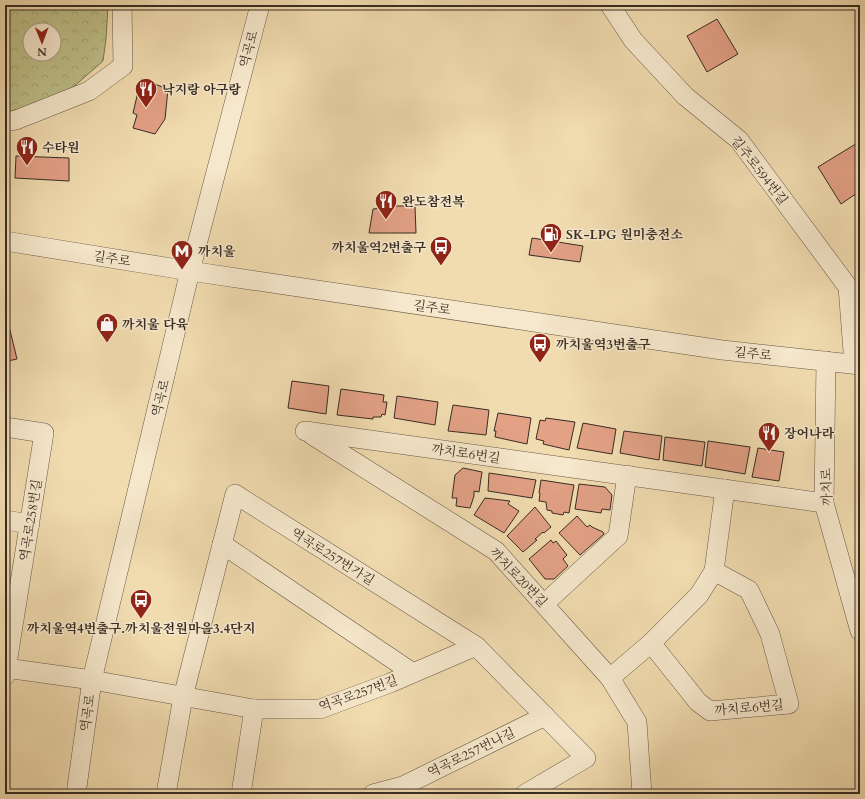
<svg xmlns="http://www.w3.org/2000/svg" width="865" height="799" viewBox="0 0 865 799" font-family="Cardo,'Noto Serif KR',serif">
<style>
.forest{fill:url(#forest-crowns);stroke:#7b7656;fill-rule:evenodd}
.building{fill:#e3a186;stroke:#382c24}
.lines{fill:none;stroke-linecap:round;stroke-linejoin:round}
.minor-casing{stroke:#665847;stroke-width:20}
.minor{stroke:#f6e8cc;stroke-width:19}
.labels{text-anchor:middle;stroke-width:3;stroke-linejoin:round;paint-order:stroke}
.street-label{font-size:13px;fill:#382c24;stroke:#f6e8cc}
.poi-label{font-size:13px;font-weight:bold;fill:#382c24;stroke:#f6e8cc;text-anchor:start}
</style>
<defs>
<pattern id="forest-crowns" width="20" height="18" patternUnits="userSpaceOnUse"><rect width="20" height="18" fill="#bebf88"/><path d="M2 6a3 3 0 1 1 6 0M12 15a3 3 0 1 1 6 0" fill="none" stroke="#a4a475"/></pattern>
</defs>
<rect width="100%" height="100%" fill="#f1dcb0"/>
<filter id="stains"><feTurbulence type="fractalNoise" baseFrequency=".005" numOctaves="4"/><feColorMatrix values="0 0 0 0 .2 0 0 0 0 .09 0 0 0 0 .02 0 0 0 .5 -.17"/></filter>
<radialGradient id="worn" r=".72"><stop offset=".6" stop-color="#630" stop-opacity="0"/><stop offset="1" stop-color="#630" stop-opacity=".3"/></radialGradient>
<path class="forest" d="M13 5H108L106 39 103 61 63 96 5 113V21ZM30 30H54V54H30Z"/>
<g class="building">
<polygon points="717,19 738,54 707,72 687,36"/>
<polygon points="141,79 168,89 165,119 155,134 133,128 137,115 133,113"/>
<polygon points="859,142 860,144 860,191 841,204 818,167"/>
<polygon points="16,156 69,158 69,181 15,178"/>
<polygon points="382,206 415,206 416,233 369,233 373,209 382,208"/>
<polygon points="532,238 583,246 580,262 529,255"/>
<polygon points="7,318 17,359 8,361 8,358 5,359 5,319"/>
<polygon points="292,381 329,386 326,414 288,408"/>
<polygon points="341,389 384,395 383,402 387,402 385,415 382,414 381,417 373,417 373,419 337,415"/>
<polygon points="397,396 438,402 435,425 394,418"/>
<polygon points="453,405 489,410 486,435 448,431"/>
<polygon points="498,413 531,418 527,444 495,437 496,431 494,431"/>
<polygon points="546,418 575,422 569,450 543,444 544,441 536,439 540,420 545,421"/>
<polygon points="583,423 616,429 612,454 577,448"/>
<polygon points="624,431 662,436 659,460 620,453"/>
<polygon points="665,437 705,442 702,466 663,460"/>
<polygon points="708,441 750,447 745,474 705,467"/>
<polygon points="758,448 784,452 779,481 752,477"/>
<polygon points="463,468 482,472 479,492 474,491 474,496 470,508 456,506 457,498 452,498 455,475"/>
<polygon points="489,473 536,480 532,498 488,491"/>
<polygon points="541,480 574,485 569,513 564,512 563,515 552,513 552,511 547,510 546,502 539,501 540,493 539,493"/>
<polygon points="579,484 605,487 612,495 610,510 602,509 601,513 575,509"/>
<polygon points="485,498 510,501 508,504 519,511 504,533 474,515"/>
<polygon points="535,507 551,527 544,533 543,532 535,539 537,540 523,552 507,536"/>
<polygon points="577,516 587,527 590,525 592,527 603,532 604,534 580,555 559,533"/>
<polygon points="551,540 553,543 556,541 567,555 563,559 568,566 554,579 545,579 529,559"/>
</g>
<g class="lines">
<g class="minor-casing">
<g id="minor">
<polyline points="610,5 633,40 685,96 739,140 848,287 854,364"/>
<polyline points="5,122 16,120 89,91 123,66 122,5"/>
<polyline points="5,241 190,271 722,350 860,365"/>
<polyline points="826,361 824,503 860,631"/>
<polyline points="5,427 44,433 5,676"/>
<polyline points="305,431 824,503"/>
<polyline points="312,435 496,551 610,678 637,722 642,794"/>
<polyline points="5,520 30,524"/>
<polyline points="222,544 413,673"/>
<polyline points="544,604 618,536 627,475"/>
<polyline points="651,643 698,702 710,711 789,704 770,634 749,590 714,571"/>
<polyline points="6,668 92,680 254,709 320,709 390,683 476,646"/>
<polyline points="610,678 651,643 699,595 714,571 725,489"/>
<polyline points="76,794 92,680 190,271 260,5"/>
<polyline points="166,794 183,697 235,494 476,646 586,758 525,794"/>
<polyline points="241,794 254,709"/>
<polyline points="373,794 403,786 545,716"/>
</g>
</g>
<use href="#minor" class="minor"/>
</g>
<defs>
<g id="restaurant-pin" transform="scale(1.15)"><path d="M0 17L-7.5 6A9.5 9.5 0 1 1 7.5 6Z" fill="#8f2418" stroke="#f6e8cc"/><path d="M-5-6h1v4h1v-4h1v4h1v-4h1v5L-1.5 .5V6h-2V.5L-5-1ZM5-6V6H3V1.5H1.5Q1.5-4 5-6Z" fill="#fff"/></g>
<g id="fuel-pin" transform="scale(1.15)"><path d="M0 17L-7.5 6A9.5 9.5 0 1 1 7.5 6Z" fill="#8f2418" stroke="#f6e8cc"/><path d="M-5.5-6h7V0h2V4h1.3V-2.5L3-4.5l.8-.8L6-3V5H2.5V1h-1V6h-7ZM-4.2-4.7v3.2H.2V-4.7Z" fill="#fff"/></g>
<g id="bus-pin" transform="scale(1.15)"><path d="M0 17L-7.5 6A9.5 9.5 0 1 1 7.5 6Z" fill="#8f2418" stroke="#f6e8cc"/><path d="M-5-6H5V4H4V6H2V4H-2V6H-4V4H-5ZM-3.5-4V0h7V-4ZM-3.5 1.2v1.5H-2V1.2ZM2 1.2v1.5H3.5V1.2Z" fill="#fff"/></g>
<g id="metro-pin" transform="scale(1.15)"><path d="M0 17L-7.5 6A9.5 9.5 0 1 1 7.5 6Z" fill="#8f2418" stroke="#f6e8cc"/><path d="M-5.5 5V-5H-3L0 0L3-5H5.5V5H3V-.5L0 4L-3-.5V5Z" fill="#fff"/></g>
<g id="shop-pin" transform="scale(1.15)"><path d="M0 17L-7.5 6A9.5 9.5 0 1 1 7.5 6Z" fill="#8f2418" stroke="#f6e8cc"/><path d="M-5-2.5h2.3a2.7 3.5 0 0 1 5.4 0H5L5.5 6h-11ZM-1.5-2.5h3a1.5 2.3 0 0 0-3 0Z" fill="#fff"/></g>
</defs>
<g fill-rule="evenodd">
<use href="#restaurant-pin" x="146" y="89"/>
<use href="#restaurant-pin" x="27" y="147"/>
<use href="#restaurant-pin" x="386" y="201"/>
<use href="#fuel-pin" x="551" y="234"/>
<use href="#bus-pin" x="441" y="247"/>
<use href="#metro-pin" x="182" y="251"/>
<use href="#shop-pin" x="107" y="324"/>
<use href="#bus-pin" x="540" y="344"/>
<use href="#restaurant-pin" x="769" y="433"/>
<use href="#bus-pin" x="141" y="600"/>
</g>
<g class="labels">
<g class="street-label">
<text transform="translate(248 49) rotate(-75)" y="5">역곡로</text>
<text transform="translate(760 170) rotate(52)" y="5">길주로594번길</text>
<text transform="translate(112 258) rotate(9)" y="5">길주로</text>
<text transform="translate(432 307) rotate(8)" y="5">길주로</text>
<text transform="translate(753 353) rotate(6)" y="5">길주로</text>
<text transform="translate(160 398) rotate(-76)" y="5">역곡로</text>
<text transform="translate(466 453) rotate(8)" y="5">까치로6번길</text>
<text transform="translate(826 487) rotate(-92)" y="5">까치로</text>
<text transform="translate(30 520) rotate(-81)" y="5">역곡로258번길</text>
<text transform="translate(333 556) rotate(32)" y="5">역곡로257번가길</text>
<text transform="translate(519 577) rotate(46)" y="5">까치로20번길</text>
<text transform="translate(358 693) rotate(-20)" y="5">역곡로257번길</text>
<text transform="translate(749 707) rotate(-5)" y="5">까치로6번길</text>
<text transform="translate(87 713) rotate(-82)" y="5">역곡로</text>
<text transform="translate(471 752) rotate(-26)" y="5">역곡로257번나길</text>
</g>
<g class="poi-label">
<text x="162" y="94">낙지랑 아구랑</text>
<text x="42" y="152">수타원</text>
<text x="402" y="206">완도참전복</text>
<text x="566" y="239">SK-LPG 원미충전소</text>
<text x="426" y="252" text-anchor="end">까치울역2번출구</text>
<text x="198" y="256">까치울</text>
<text x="122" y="329">까치울 다육</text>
<text x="556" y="349">까치울역3번출구</text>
<text x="784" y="438">장어나라</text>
<text x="141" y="633" text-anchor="middle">까치울역4번출구.까치울전원마을3.4단지</text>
</g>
</g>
<rect width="865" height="799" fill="none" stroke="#f1dcb0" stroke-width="20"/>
<rect x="6" y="6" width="853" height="787" fill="none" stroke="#382c24" stroke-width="2"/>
<rect x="10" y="10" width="845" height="779" fill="none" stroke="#382c24"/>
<g transform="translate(42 42) rotate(179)"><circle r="19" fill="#f6e8cc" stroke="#aa9d89"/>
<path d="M0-3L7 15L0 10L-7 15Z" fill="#8f2418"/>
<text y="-6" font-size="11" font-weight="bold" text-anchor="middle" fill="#382c24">N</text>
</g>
<rect width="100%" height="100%" filter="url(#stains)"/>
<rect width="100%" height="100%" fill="url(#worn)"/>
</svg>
